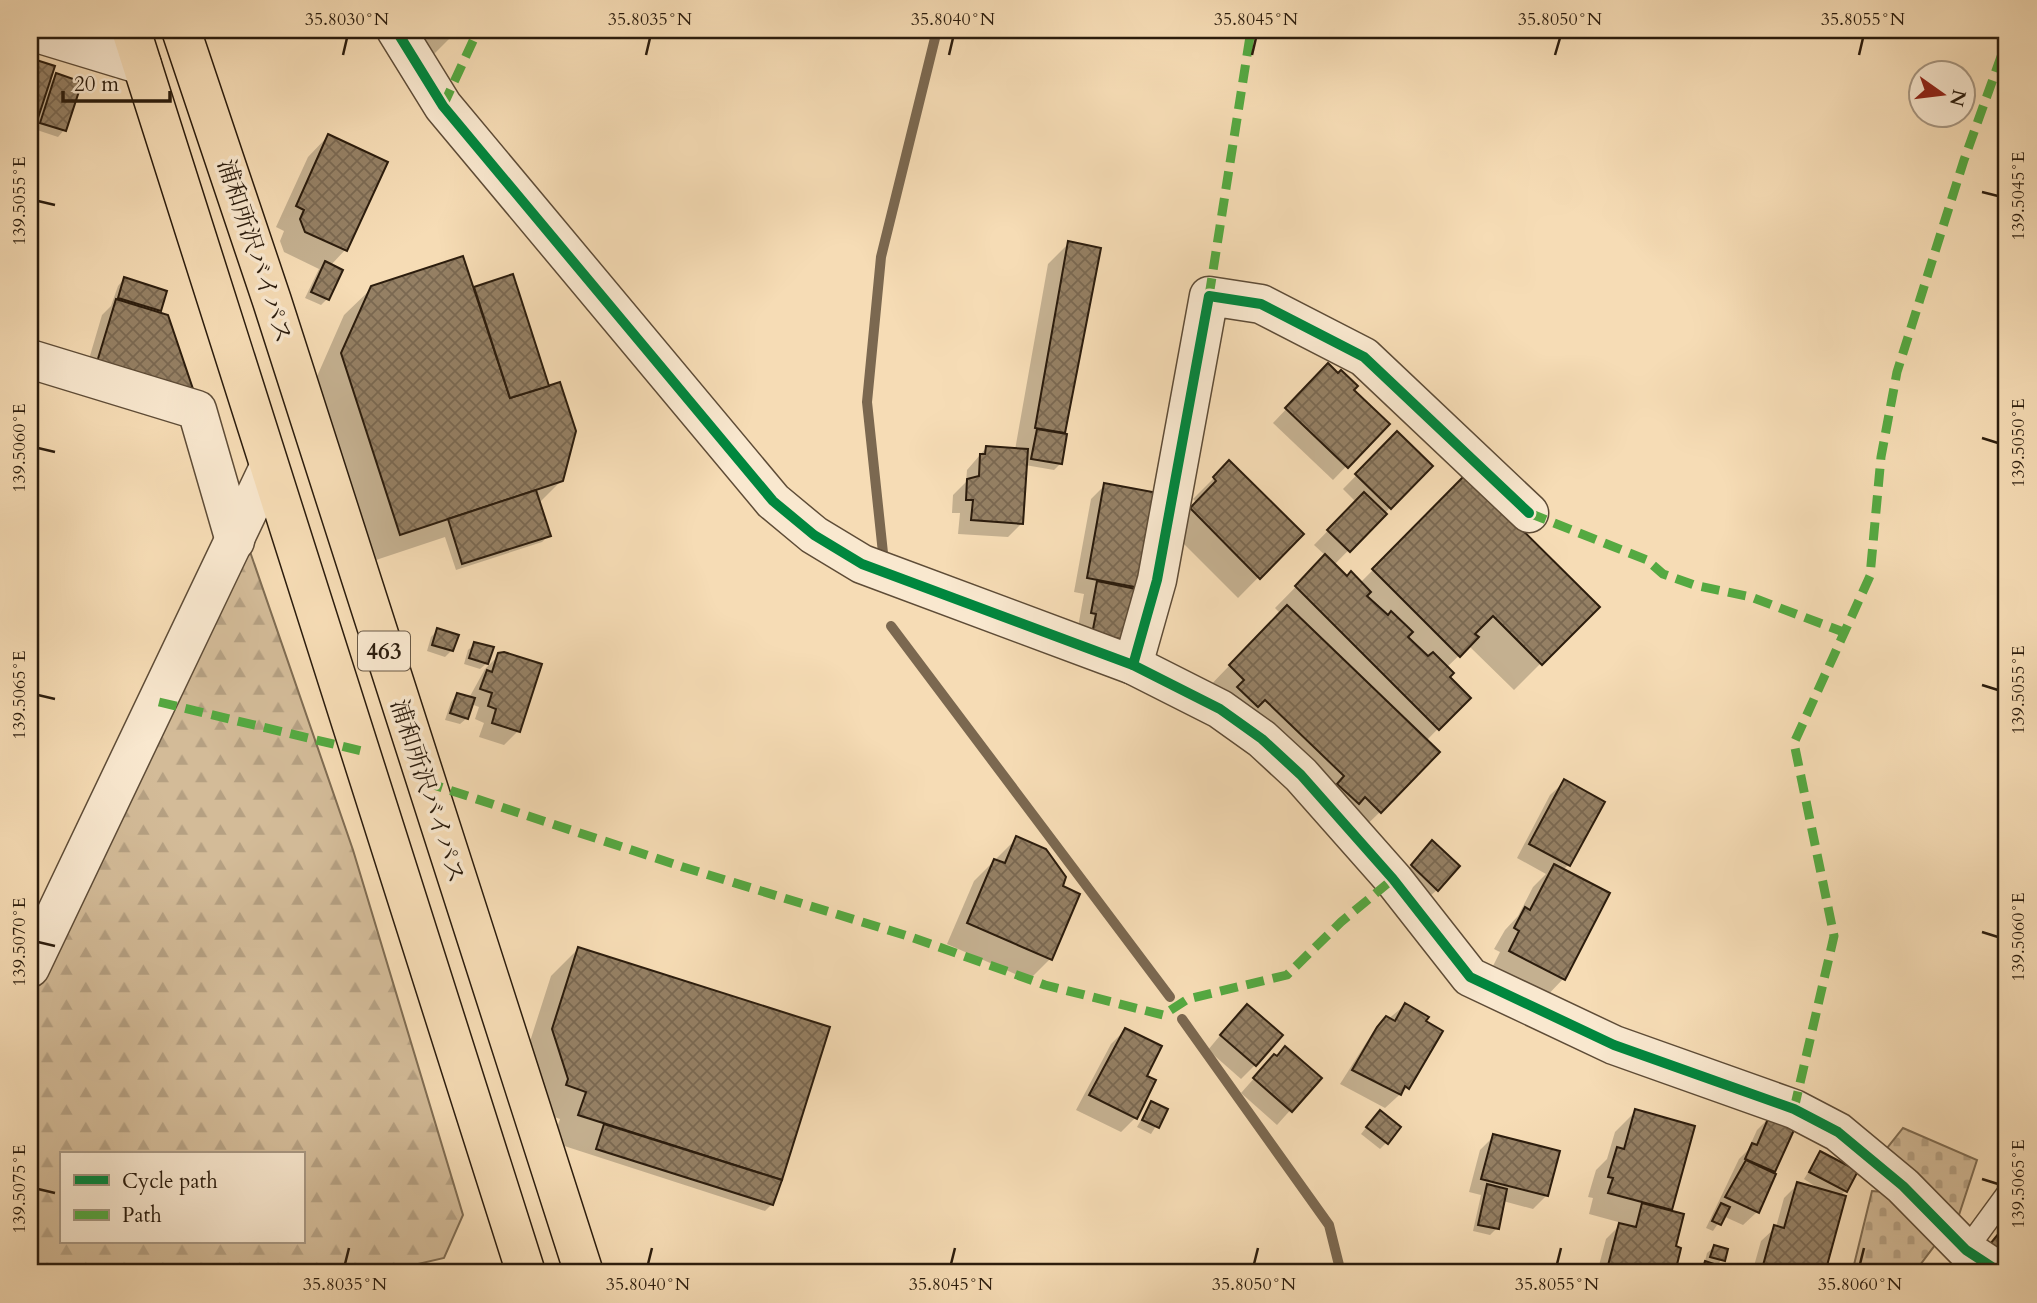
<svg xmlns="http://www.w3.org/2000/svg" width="2037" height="1303" viewBox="0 0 2037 1303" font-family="Cardo,'Noto Serif JP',serif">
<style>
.forest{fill:url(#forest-firs);stroke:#7f6c52;stroke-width:2;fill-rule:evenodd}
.cemetery{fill:url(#cemetery-stones);stroke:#7f6c52;stroke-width:2}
.shadow{fill:#0003}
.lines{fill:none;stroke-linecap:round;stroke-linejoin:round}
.stream{stroke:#7b6850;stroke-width:10}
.building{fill:url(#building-cross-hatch);stroke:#2b1c0d;stroke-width:2}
.service-casing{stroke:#5e4c37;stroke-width:24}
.minor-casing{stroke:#5e4c37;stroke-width:41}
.trunk-casing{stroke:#2b1c0d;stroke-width:41}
.service{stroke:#f9e8cf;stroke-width:21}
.minor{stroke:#f9e8cf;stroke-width:38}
.trunk{stroke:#f6dcb5;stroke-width:38}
.quiet{stroke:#54a941;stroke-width:9;stroke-dasharray:18 9;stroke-linecap:butt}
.cycleway-casing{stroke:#f9e8cf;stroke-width:15}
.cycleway{stroke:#00873e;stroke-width:10}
.ticks{fill:none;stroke:#2b1c0d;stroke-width:2.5}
.labels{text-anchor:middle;stroke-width:7;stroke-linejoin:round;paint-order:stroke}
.shield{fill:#f9e8cf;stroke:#695947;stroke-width:2}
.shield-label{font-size:23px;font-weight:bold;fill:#2b1c0d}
.street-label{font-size:24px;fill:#2b1c0d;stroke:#f9e8cf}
.neatline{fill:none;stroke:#2b1c0d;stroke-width:2.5}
.ticks-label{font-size:18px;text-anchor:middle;fill:#2b1c0d}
</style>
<defs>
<pattern id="forest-firs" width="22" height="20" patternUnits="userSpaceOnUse" patternTransform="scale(1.75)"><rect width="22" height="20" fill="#d3bb98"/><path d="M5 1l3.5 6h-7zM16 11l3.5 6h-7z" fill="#b5a082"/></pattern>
<pattern id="cemetery-stones" width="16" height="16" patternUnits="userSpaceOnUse" patternTransform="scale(1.75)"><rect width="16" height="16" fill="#d3bb98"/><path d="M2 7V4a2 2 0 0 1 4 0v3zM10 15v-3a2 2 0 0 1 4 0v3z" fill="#b5a082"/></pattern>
<pattern id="building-cross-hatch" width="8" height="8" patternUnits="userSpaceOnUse" patternTransform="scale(1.75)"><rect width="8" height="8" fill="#958064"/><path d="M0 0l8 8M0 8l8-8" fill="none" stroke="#7a6851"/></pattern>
</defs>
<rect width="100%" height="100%" fill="#f6dcb5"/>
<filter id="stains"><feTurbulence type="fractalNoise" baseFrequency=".00286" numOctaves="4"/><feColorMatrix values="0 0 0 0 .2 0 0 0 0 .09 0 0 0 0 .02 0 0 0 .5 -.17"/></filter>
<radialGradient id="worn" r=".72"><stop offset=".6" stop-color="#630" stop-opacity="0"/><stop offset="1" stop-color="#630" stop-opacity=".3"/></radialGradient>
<path class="forest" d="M246 540 353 850 463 1215 444 1258 379 1273H30V995ZM61 1154H303V1242H61Z"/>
<g class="cemetery">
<polygon points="1903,1128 1977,1160 1956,1224 1880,1157"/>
<polygon points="1872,1191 1884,1192 1935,1245 1914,1273 1852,1273"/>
</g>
<g class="shadow">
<polygon points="400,30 453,30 450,38 423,65"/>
<polygon points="30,59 52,67 46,86 57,75 64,130 58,137 34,129 39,117 30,126"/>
<polygon points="328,136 345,250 330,266 327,299 321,305 305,298 319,269 284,252 280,241 284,231 276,227 308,157"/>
<polygon points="1069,243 1060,464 1054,470 1025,465 1022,523 1008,537 958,534 960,513 952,513 953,495 966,482 967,470 986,448 1015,450 1048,264"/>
<polygon points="512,276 562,480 538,504 549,535 542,542 456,570 445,537 373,561 315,381 344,315 372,288 473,291"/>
<polygon points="124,279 165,292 159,311 84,376 102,315 111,306 118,286"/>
<polygon points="1328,365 1387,424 1333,480 1273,423"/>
<polygon points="1397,434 1431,466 1334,565 1347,578 1360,583 1466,476 1597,607 1514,690 1469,646 1446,668 1448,677 1468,698 1426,741 1380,812 1353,838 1203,693 1280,613 1275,608 1326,556 1314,545 1356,502 1343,489"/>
<polygon points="1229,463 1301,534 1238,598 1170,530 1197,503 1193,499"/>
<polygon points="1105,485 1156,494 1124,640 1110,654 1078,627 1084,594 1074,592 1091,499"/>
<polygon points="438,630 452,650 445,657 427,651 431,637"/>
<polygon points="475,644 487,663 480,669 464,664 468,650"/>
<polygon points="499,655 518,731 504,745 479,737 484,723 475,719 479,707 471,704 467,718 460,724 445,720 451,702 457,695 469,698 485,669"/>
<polygon points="1564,782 1568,865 1563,870 1563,979 1543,1000 1490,972 1500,952 1494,949 1505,930 1518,916 1533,887 1546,874 1517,858 1550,795"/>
<polygon points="1017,838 1060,887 1050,959 1029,980 947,944 974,881"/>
<polygon points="1426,849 1437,890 1430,896 1405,873"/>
<polygon points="578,949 828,1028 772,1204 765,1211 552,1142 560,1119 540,1112 525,1057 551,976"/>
<polygon points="1405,1005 1408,1087 1385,1108 1340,1084 1373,1032"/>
<polygon points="1233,1020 1255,1065 1241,1079 1208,1050"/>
<polygon points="1125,1030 1145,1077 1153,1081 1135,1118 1121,1132 1076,1110 1111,1044"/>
<polygon points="1274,1056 1319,1078 1277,1125 1241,1093"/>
<polygon points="1151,1103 1166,1110 1151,1134 1137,1127"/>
<polygon points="1636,1111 1670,1209 1673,1248 1679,1249 1673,1273 1597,1273 1606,1239 1622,1223 1589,1214 1593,1198 1588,1197 1596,1170 1607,1159 1615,1132"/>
<polygon points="1771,1116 1792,1131 1757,1212 1743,1225 1723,1216 1713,1231 1706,1228 1739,1159 1748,1150 1757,1130"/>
<polygon points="1373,1119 1386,1143 1380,1149 1361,1134"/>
<polygon points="1494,1136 1547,1195 1533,1209 1503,1201 1497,1228 1490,1235 1473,1231 1481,1195 1469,1192 1480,1150"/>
<polygon points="1820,1153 1845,1191 1840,1196 1844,1197 1823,1273 1752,1273 1761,1241 1776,1227 1784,1198 1798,1184 1824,1192 1804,1179"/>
<polygon points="2007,1215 2007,1268 2006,1225 2002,1222"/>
<polygon points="1714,1247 1726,1250 1717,1267 1738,1273 1689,1273 1695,1267 1700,1269 1704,1265 1707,1253"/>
</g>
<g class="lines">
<g class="stream">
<polyline points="883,553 867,402 881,257 937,30"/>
<polyline points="891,626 1170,997"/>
<polyline points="1182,1019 1329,1225 1341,1273"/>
</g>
</g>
<g class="building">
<polygon points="30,58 55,66 37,121 30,119"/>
<polygon points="56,73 82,82 66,131 40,123"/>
<polygon points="328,134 388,162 347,251 305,232 300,219 304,210 296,206"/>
<polygon points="1068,241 1101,248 1065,433 1035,428"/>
<polygon points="463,256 510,398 560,382 576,431 563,481 400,535 341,353 371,286"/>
<polygon points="325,261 343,270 329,300 311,292"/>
<polygon points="513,274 549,386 510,398 474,287"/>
<polygon points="124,277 167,291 161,311 118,298"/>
<polygon points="116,299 168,315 194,392 97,362"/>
<polygon points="1328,363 1338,373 1341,370 1358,386 1354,390 1390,424 1348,468 1285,408"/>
<polygon points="1037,429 1067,434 1062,464 1031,459"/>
<polygon points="1397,431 1433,466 1391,509 1355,474"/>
<polygon points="986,446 1028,449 1023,524 971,520 973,500 966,500 967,479 979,476 980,454 985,454"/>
<polygon points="1229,460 1304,534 1260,579 1190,508 1216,481 1213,477"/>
<polygon points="1466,474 1600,607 1542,665 1493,616 1475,634 1479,637 1460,657 1372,569"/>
<polygon points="1104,483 1158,493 1140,588 1087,578"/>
<polygon points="536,490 551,536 462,564 448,519"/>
<polygon points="1364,492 1387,514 1350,552 1327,530"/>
<polygon points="1325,554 1347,576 1351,571 1371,592 1367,596 1388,615 1391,611 1413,632 1408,637 1428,656 1433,652 1454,673 1450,677 1471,698 1439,730 1295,586"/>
<polygon points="1097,581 1136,589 1126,640 1092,634 1096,614 1091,613"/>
<polygon points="1287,605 1440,752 1381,813 1365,797 1359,804 1337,784 1344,776 1265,700 1258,707 1237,687 1244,680 1229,665"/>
<polygon points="437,628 459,635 453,651 432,645"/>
<polygon points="474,642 494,647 488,664 469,658"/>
<polygon points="504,652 542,664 520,732 492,723 496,709 488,706 492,693 480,689 487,670 492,672 498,653"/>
<polygon points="457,693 475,698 468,719 450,713"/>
<polygon points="1564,779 1605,802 1570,866 1529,844"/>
<polygon points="1016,836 1046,849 1066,877 1063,886 1080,894 1052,960 967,923 994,859 1005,863"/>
<polygon points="1432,840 1460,866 1438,891 1411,865"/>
<polygon points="1554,864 1610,893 1565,980 1509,951 1519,931 1514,928 1525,907 1530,910"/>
<polygon points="578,947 830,1027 782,1180 578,1115 586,1092 566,1085 568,1079 552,1029"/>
<polygon points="1405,1003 1429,1017 1426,1021 1443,1031 1409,1089 1405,1086 1401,1095 1352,1070 1377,1027 1386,1016 1395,1021"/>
<polygon points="1247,1004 1283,1035 1256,1066 1220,1035"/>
<polygon points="1125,1028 1162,1046 1147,1076 1156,1080 1137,1119 1089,1095"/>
<polygon points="1285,1046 1322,1078 1292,1112 1253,1078 1274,1054 1277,1056"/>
<polygon points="1151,1101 1168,1109 1159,1128 1142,1120"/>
<polygon points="1635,1109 1695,1126 1672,1210 1608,1193 1613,1178 1608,1177 1617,1147 1624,1149"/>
<polygon points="1380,1110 1401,1127 1388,1144 1366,1127"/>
<polygon points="1770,1114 1794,1130 1775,1172 1745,1159 1752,1143 1757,1145"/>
<polygon points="604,1124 782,1180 773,1205 596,1149"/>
<polygon points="1493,1134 1560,1151 1548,1196 1481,1179"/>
<polygon points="1820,1151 1858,1171 1847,1192 1809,1172"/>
<polygon points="1746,1160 1776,1174 1759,1213 1725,1197"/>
<polygon points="1797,1182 1846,1196 1825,1273 1788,1270 1787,1273 1779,1273 1762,1269 1774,1225 1784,1228"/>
<polygon points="1487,1184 1507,1189 1499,1229 1478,1225"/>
<polygon points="1642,1203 1684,1214 1676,1246 1681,1248 1675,1273 1606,1273 1619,1223 1636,1227"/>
<polygon points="1721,1203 1730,1207 1721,1225 1712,1221"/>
<polygon points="2007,1223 2007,1257 1990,1244"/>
<polygon points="1714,1245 1728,1249 1725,1261 1710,1257"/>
<polygon points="1705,1261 1741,1273 1692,1273 1695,1265 1703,1268"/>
</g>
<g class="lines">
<g class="service-casing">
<polyline id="service" points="1966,1250 2007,1194"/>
</g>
<g class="minor-casing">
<g id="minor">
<polyline points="396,30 443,106 773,501 814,535 862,564 1133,665 1220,709 1262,739 1301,775 1393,879 1470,977 1614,1045 1794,1109 1838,1132 1903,1186 1966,1250 2001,1273"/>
<polyline points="30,31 142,65"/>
<polyline points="30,359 197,410 235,541"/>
<polyline points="1133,665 1157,580 1209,296 1261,304 1364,357 1529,513"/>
<polyline points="30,968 269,467"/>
</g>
</g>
<g class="trunk-casing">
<g id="trunk">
<polyline points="131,30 526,1273"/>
<polyline points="181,30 272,301 584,1273"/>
</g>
</g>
<use href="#service" class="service"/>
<use href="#minor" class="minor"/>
<use href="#trunk" class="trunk"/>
<g class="quiet">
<polyline points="443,106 478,30"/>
<polyline points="1209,296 1251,30"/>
<polyline points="1529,513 1647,560 1663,574 1694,585 1751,597 1846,633"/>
<polyline points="159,702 362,751"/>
<polyline points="425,782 683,867 911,937 1045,985 1163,1015 1188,999 1287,975 1341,922 1393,879"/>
<polyline points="1794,1109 1834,936 1794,743 1870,576 1881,457 1897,372 1964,160 2007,40"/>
</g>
<g class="cycleway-casing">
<g id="cycleway">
<polyline points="396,30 443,106 773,501 814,535 862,564 1133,665 1220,709 1262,739 1301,775 1393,879 1470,977 1614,1045 1794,1109 1838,1132 1903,1186 1966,1250 2001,1273"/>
<polyline points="1133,665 1157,580 1209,296 1261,304 1364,357 1529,513"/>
</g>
</g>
<use href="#cycleway" class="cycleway"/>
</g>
<path class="ticks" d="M343 55 347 38M646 55 650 38M949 55 953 38M1252 55 1256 38M1555 55 1560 38M1859 55 1863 38M1982 192 1998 196M38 201 55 205M1982 438 1998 443M38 448 55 452M1982 685 1998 690M38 695 55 699M1982 932 1998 937M38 942 55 946M1982 1179 1998 1184M38 1189 55 1193M345 1264 349 1248M648 1264 652 1248M951 1264 955 1248M1254 1264 1258 1248M1557 1264 1561 1248M1860 1264 1864 1248"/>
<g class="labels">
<rect class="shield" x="358" y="631.5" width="52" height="39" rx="5"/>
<g class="shield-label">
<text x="384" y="659">463</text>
</g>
<g class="street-label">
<text transform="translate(255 251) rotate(72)" y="8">浦和所沢バイパス</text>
<text transform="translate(428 791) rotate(72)" y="8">浦和所沢バイパス</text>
</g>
</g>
<rect width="2037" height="1303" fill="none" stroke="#f6dcb5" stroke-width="77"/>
<rect x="60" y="1152" width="245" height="91" fill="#f9e8cf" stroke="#a79681" stroke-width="2"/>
<rect x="74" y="1175" width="35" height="10" fill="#00873e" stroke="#a79681" stroke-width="2"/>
<text x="122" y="1188" font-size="21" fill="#2b1c0d">Cycle path</text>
<rect x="74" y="1210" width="35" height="10" fill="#54a941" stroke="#a79681" stroke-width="2"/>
<text x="122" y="1222" font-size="21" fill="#2b1c0d">Path</text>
<g transform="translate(1942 94) rotate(104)"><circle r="33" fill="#f9e8cf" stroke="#a79681" stroke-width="2"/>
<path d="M0-5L12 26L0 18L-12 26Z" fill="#8f2418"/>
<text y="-10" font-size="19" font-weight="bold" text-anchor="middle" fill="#2b1c0d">N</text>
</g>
<path d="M63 91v10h107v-10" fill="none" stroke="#2b1c0d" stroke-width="3.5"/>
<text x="74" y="91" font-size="21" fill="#2b1c0d" stroke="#f9e8cf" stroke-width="5" paint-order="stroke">20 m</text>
<rect x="38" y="38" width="1960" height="1226" class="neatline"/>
<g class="ticks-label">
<text x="347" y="25">35.8030°N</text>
<text x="650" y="25">35.8035°N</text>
<text x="953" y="25">35.8040°N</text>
<text x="1256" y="25">35.8045°N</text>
<text x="1560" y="25">35.8050°N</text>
<text x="1863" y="25">35.8055°N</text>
<text transform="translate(2018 196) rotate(-90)" y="6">139.5045°E</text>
<text transform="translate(19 201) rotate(-90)" y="6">139.5055°E</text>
<text transform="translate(2018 443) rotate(-90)" y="6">139.5050°E</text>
<text transform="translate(19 448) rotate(-90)" y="6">139.5060°E</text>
<text transform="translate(2018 690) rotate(-90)" y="6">139.5055°E</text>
<text transform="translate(19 695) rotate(-90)" y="6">139.5065°E</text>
<text transform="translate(2018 937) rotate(-90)" y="6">139.5060°E</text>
<text transform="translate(19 942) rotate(-90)" y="6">139.5070°E</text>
<text transform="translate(2018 1184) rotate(-90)" y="6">139.5065°E</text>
<text transform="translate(19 1189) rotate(-90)" y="6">139.5075°E</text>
<text x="345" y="1290">35.8035°N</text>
<text x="648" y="1290">35.8040°N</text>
<text x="951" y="1290">35.8045°N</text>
<text x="1254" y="1290">35.8050°N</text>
<text x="1557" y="1290">35.8055°N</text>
<text x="1860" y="1290">35.8060°N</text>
</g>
<rect width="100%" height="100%" filter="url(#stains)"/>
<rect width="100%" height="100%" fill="url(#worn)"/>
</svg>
